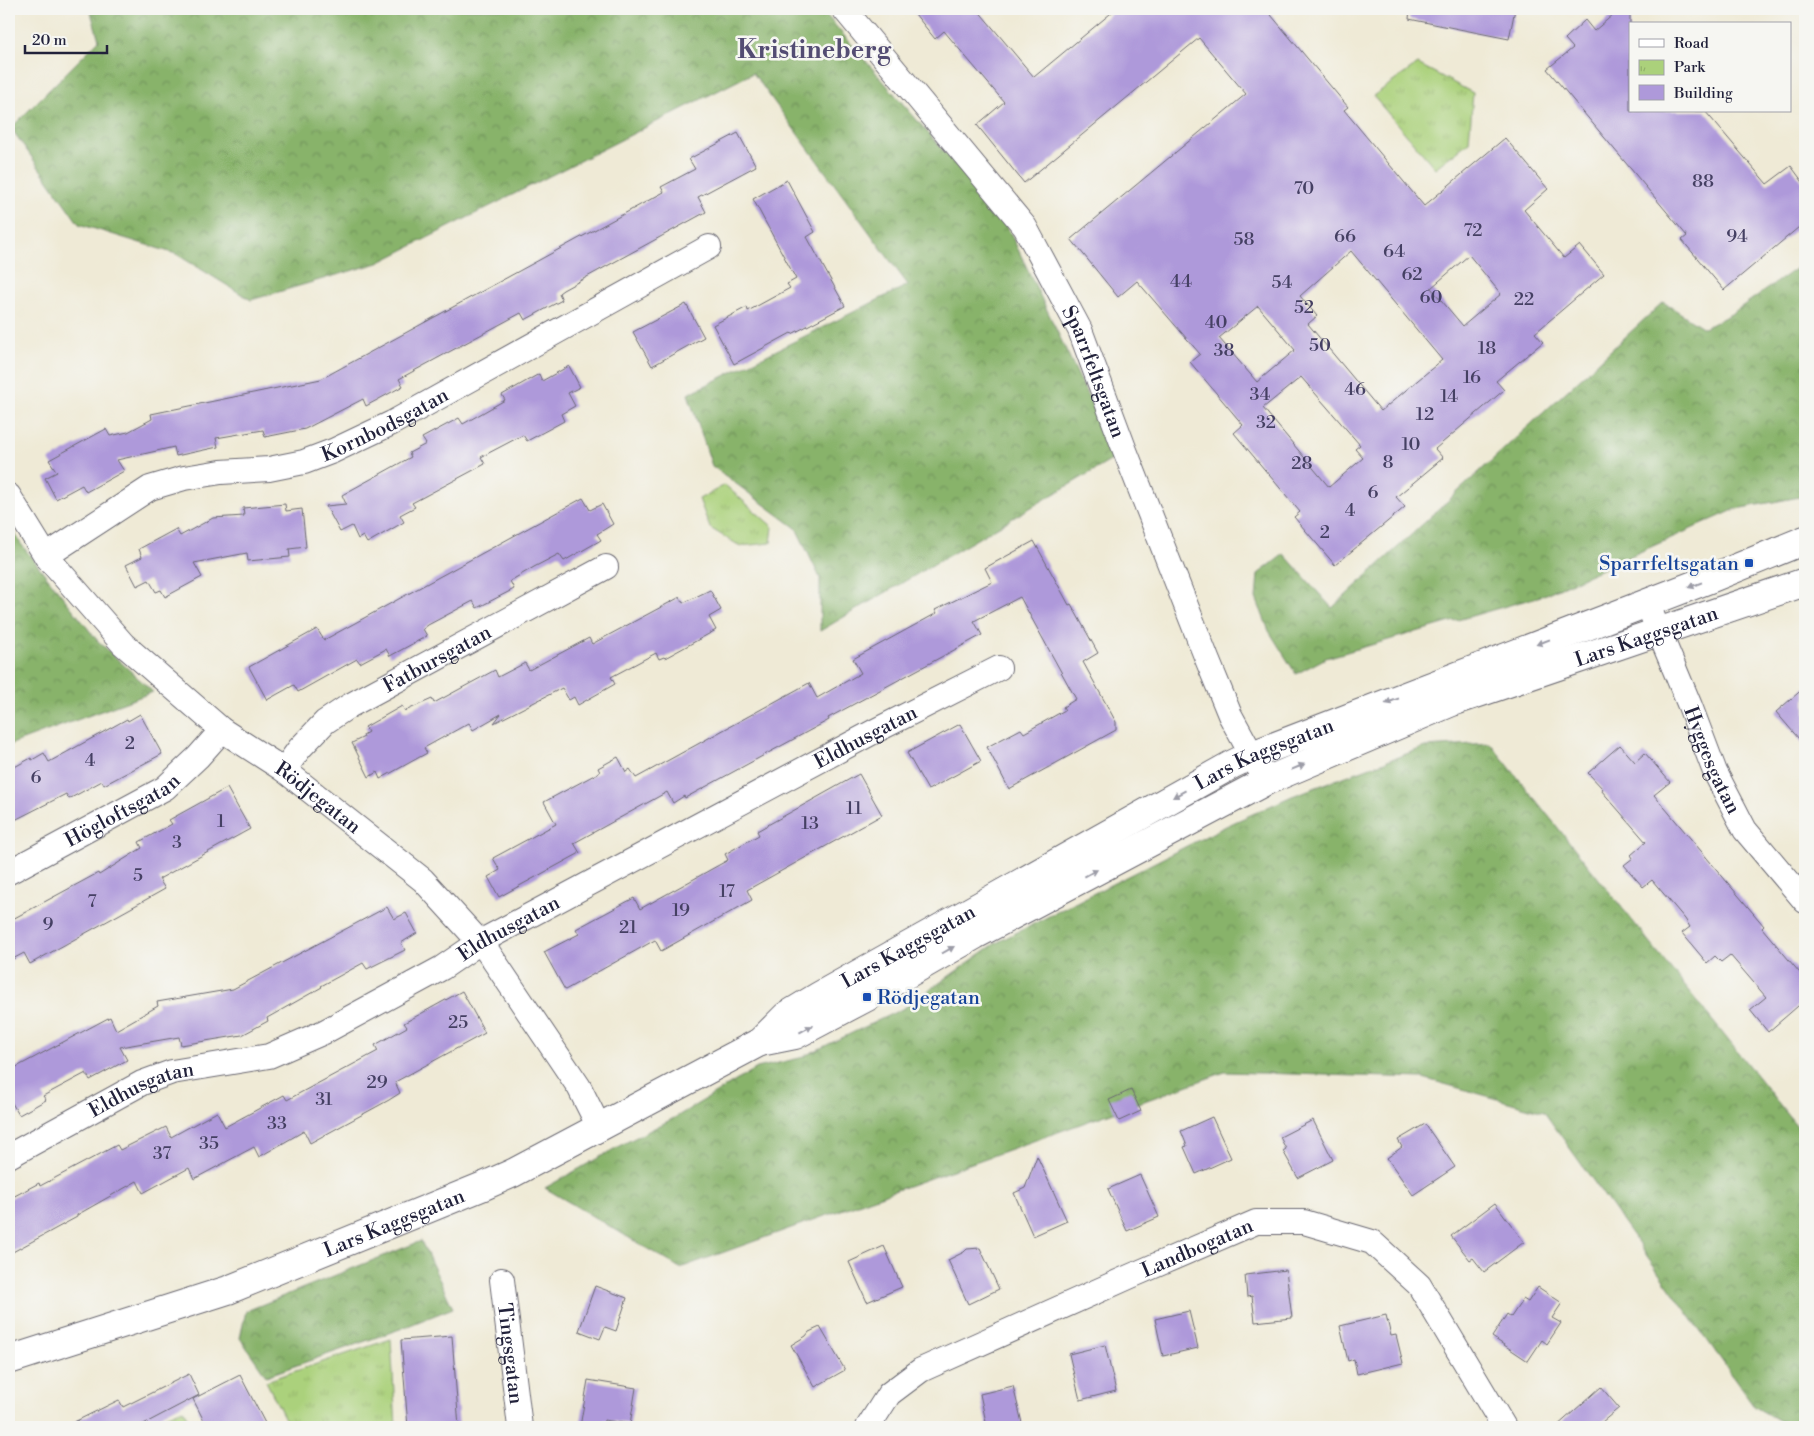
<svg xmlns="http://www.w3.org/2000/svg" width="1814" height="1436" viewBox="0 0 1814 1436" font-family="'Libre Bodoni',serif">
<style>
.forest{fill:url(#forest-crowns);stroke:#556a53}
.park{fill:url(#park-tufts);stroke:#667a5b}
.building{fill:#ae99da;fill-rule:evenodd}
.lines{fill:none;stroke-linecap:round;stroke-linejoin:round}
.minor-casing{stroke:#6a6871;stroke-width:26}
.tertiary-casing{stroke:#6a6871;stroke-width:30}
.minor{stroke:#fff;stroke-width:24}
.tertiary{stroke:#fff;stroke-width:28}
.oneway{fill:#9c9ca7}
.transit-dot{fill:#1a4fb4;stroke:#f6f6f2;stroke-width:2}
.labels{text-anchor:middle;stroke-width:5;stroke-linejoin:round;paint-order:stroke}
.number-label{font-size:18px;fill:#454063}
.street-label{font-size:20px;fill:#22223b;stroke:#f6f6f2}
.transit-label{font-size:20px;fill:#164399;stroke:#f6f6f2;text-anchor:end}
.district-label{font-size:25px;font-weight:bold;fill:#534c73;stroke:#f6f6f2}
</style>
<defs>
<pattern id="forest-crowns" width="20" height="18" patternUnits="userSpaceOnUse" patternTransform="scale(1.25)"><rect width="20" height="18" fill="#88b36b"/><path d="M2 6a3 3 0 1 1 6 0M12 15a3 3 0 1 1 6 0" fill="none" stroke="#6f9159"/></pattern>
<pattern id="park-tufts" width="24" height="20" patternUnits="userSpaceOnUse" patternTransform="scale(1.25)"><rect width="24" height="20" fill="#abd17b"/><path d="M3 7l-1-3M5 7V3M7 7l1-3M15 17l-1-3M17 17v-4M19 17l1-3" fill="none" stroke="#93b36b"/></pattern>
</defs>
<rect width="100%" height="100%" fill="#f6f6f2"/>
<filter id="ink" filterUnits="userSpaceOnUse"><feTurbulence type="fractalNoise" baseFrequency=".02" numOctaves="2"/><feDisplacementMap in="SourceGraphic" scale="10" xChannelSelector="R" yChannelSelector="G"/><feConvolveMatrix kernelMatrix="1 2 1 2 8 2 1 2 1" color-interpolation-filters="sRGB"/></filter>
<filter id="wash" filterUnits="userSpaceOnUse"><feTurbulence type="fractalNoise" baseFrequency=".0096" numOctaves="4" result="noise"/><feDisplacementMap in="SourceGraphic" scale="20" xChannelSelector="R" yChannelSelector="G"/><feGaussianBlur stdDeviation="1.12" result="paint"/><feColorMatrix in="noise" values="0 0 0 0 0 0 0 0 0 0 0 0 0 0 0 0 0 1.4 0 .05"/><feComposite in="paint" operator="in"/></filter>
<g filter="url(#wash)">
<rect width="100%" height="100%" fill="#efead6"/>
<g class="forest">
<polygon points="90,9 821,9 1005,222 1117,457 820,631 820,578 796,528 712,466 688,394 908,285 753,73 378,263 251,300 176,254 79,224 11,128 99,40"/>
<polygon points="1805,262 1805,496 1736,509 1541,596 1326,658 1296,674 1269,631 1256,598 1258,574 1284,554 1332,608 1663,302 1704,328 1731,314"/>
<polygon points="9,524 21,544 97,640 153,692 9,745"/>
<polygon points="1490,743 1805,1136 1805,1427 1790,1427 1755,1407 1544,1112 1423,1078 1225,1072 680,1268 545,1188 621,1145 676,1117 757,1068 800,1058 904,1008 996,943 1226,826 1292,796 1425,747"/>
<polygon points="421,1241 453,1308 400,1329 266,1376 240,1338 246,1311"/>
</g>
<g class="park">
<polygon points="1418,64 1473,93 1469,142 1435,168 1373,96"/>
<polygon points="725,485 773,527 771,543 740,546 710,528 699,499"/>
<polygon points="391,1339 396,1427 289,1427 266,1381"/>
<polygon points="183,1409 192,1427 138,1427"/>
</g>
<g id="blocks">
<g class="building">
<path d="M911 9H977L1034 77 1116 9H1266L1348 107 1344 110 1424 206 1505 138 1548 189 1524 210 1564 258 1580 245 1604 274 1535 333 1543 342 1496 381 1504 390 1435 449 1443 458 1396 497 1405 507 1335 565 1294 517 1300 512 1234 433 1243 425 1190 362 1200 354 1137 281 1118 297 1071 239 1246 94 1199 38 1024 183 977 125 1004 102 944 31 935 39ZM1351 251 1442 360 1381 411 1308 324 1317 316 1300 296ZM1469 255 1501 294 1463 326 1431 288ZM1258 306 1295 350 1257 382 1219 338ZM1301 377 1360 445 1355 449 1363 458 1329 487 1263 408Z"/>
<polygon points="1410,9 1515,9 1509,39 1409,19"/>
<polygon points="1620,9 1630,9 1630,111 1705,111 1767,184 1791,166 1805,185 1805,222 1724,290 1682,240 1687,236 1547,69 1573,48 1565,39 1585,20 1594,31"/>
<polygon points="738,133 756,166 698,197 706,212 563,290 559,293 562,300 525,320 521,313 399,379 403,386 366,406 363,399 305,429 265,437 263,430 216,438 218,447 176,456 174,447 117,460 124,471 86,492 82,485 56,499 45,478 57,472 49,460 106,429 110,436 128,432 152,419 151,414 321,379 664,192 661,187 695,169 689,159"/>
<polygon points="787,180 815,232 807,237 845,306 792,334 791,333 734,364 713,325 747,307 748,311 790,288 787,284 796,279 753,199"/>
<polygon points="686,304 704,337 652,366 633,332"/>
<polygon points="569,366 580,387 568,393 575,406 561,414 564,421 527,441 523,435 481,457 485,464 412,503 415,507 400,515 404,522 367,543 363,536 358,539 352,526 340,532 326,506 346,504 342,495 411,457 409,453 426,444 422,438 459,418 463,424 505,400 502,395 539,374 542,381"/>
<polygon points="583,498 590,510 602,504 613,524 597,534 601,540 564,561 559,554 534,567 510,581 514,589 477,608 473,601 428,625 423,629 427,636 390,656 386,649 360,663 357,659 298,692 294,685 267,700 249,667 317,629 324,640"/>
<polygon points="285,504 286,511 302,509 306,547 289,549 290,557 248,561 247,553 194,563 202,577 165,597 161,590 156,592 149,580 137,586 126,565 142,557 139,549 176,529 180,536 213,518 244,516 243,508"/>
<polygon points="1034,541 1069,605 1071,604 1098,653 1083,662 1116,722 1116,730 1009,789 987,747 1021,729 1024,733 1065,710 1063,707 1076,699 1020,597 974,621 982,635 828,718 829,720 685,798 684,796 673,803 667,792 574,843 580,853 499,897 488,877 500,870 493,858 556,824 544,802 600,772 598,768 618,757 626,772 630,769 636,778 809,683 817,698 861,673 853,659 937,613 935,610 992,582 985,568"/>
<polygon points="710,590 721,610 709,617 716,630 665,658 664,657 659,659 656,653 611,677 615,684 578,705 574,697 569,700 562,688 494,723 501,714 473,730 469,723 424,748 427,753 380,779 377,772 369,777 352,743 364,737 363,735 368,732 365,727 402,706 405,711 432,699 434,703 495,670 498,677 525,663 529,670 589,638 592,644 680,597 683,603"/>
<polygon points="1805,687 1805,746 1776,712"/>
<polygon points="140,714 162,754 104,785 102,781 69,799 66,794 9,823 9,770 31,758 32,760 44,753 49,762 127,719 128,721"/>
<polygon points="960,724 981,761 928,790 907,753"/>
<polygon points="1620,745 1635,762 1645,753 1670,782 1654,795 1764,926 1762,928 1805,979 1805,1000 1768,1032 1750,1010 1766,997 1730,955 1721,962 1715,956 1707,963 1682,933 1690,927 1685,919 1652,880 1643,887 1624,865 1633,858 1631,855 1646,842 1601,790 1603,789 1588,773"/>
<polygon points="859,774 882,815 747,890 752,900 661,951 655,940 565,990 544,952 579,934 576,929 634,898 640,909 728,860 725,854 759,835 757,831"/>
<polygon points="227,788 250,829 159,879 165,889 30,964 24,953 9,961 9,921 98,873 99,875 142,848 139,842 172,824 169,820"/>
<polygon points="387,907 394,919 406,913 417,933 401,943 405,950 367,969 363,963 321,986 322,987 267,1018 268,1021 242,1035 181,1045 179,1037 120,1047 127,1060 90,1080 86,1073 43,1096 46,1100 19,1115 9,1098 9,1071 110,1017 116,1030 158,1006 157,1002 233,989"/>
<polygon points="462,991 485,1033 395,1082 400,1093 389,1100 310,1143 304,1131 259,1157 254,1147 194,1179 189,1168 143,1193 137,1181 77,1215 77,1217 9,1254 9,1199 39,1183 40,1186 117,1145 120,1150 166,1127 171,1137 217,1112 225,1127 284,1095 287,1100 378,1051 375,1045 407,1027 404,1023"/>
<polygon points="1131,1090 1141,1111 1119,1121 1109,1100"/>
<polygon points="1212,1117 1231,1158 1196,1174 1184,1147 1187,1146 1181,1131"/>
<polygon points="1313,1120 1333,1160 1298,1178 1283,1151 1286,1149 1280,1137"/>
<polygon points="1425,1124 1455,1167 1413,1195 1387,1158 1402,1147 1398,1140"/>
<polygon points="1037,1156 1067,1221 1033,1236 1014,1193 1025,1188"/>
<polygon points="1140,1175 1159,1217 1127,1231 1108,1189"/>
<polygon points="1495,1203 1524,1242 1484,1272 1473,1258 1470,1260 1451,1236"/>
<polygon points="884,1246 902,1287 867,1302 849,1262"/>
<polygon points="980,1248 999,1289 968,1304 948,1260 964,1252 967,1249"/>
<polygon points="1286,1270 1292,1318 1255,1322 1252,1296 1247,1297 1245,1275"/>
<polygon points="595,1286 627,1298 616,1331 605,1327 600,1339 579,1331"/>
<polygon points="1538,1287 1562,1303 1552,1318 1561,1323 1547,1344 1542,1340 1528,1361 1492,1337 1507,1314 1511,1317 1523,1299 1528,1302"/>
<polygon points="1189,1311 1198,1348 1163,1356 1155,1319"/>
<polygon points="1386,1315 1391,1336 1396,1335 1403,1363 1357,1374 1354,1359 1348,1361 1340,1326"/>
<polygon points="820,1327 845,1370 815,1387 791,1345 806,1336 809,1332"/>
<polygon points="452,1336 459,1427 408,1427 401,1340"/>
<polygon points="1105,1345 1116,1391 1080,1400 1069,1354"/>
<polygon points="189,1374 199,1395 138,1427 64,1427 119,1400 123,1407"/>
<polygon points="240,1375 267,1427 207,1427 193,1399"/>
<polygon points="588,1380 636,1388 630,1424 604,1420 603,1427 580,1427"/>
<polygon points="1013,1386 1023,1427 987,1427 980,1394"/>
<polygon points="1601,1387 1619,1408 1596,1427 1556,1427"/>
</g>
</g>
</g>
<g filter="url(#ink)">
<use href="#blocks" fill-opacity="0" stroke="#6a6871" stroke-width="1"/>
<g class="lines">
<g class="minor-casing">
<g id="minor">
<path id="s1" d="M844 9 1025 227 1080 330 1124 448 1207 659 1230 715 1266 781"/>
<path id="s2" d="M9 496 46 556 123 644 222 730 284 770 423 880 486 949 579 1087 599 1127"/>
<path id="s3" d="M46 556 150 488 184 478 221 472 269 469 304 462 333 451 392 423 709 247"/>
<path id="s4" d="M1647 603 1690 706 1715 772 1745 830 1805 901"/>
<path id="s5" d="M284 770 300 748 325 722 349 706 606 567"/>
<path id="s6" d="M9 872 165 788 198 757 222 730"/>
<path id="s7" d="M9 1156 142 1083 172 1072 269 1056 324 1032 442 968 480 942 875 731 999 668"/>
<path id="s8" d="M502 1280 520 1427"/>
<path id="s9" d="M868 1427 889 1394 921 1370 1131 1276 1256 1222H1304L1372 1242 1419 1285 1504 1427"/>
</g>
</g>
<g class="tertiary-casing">
<g id="tertiary">
<path id="s10" d="M760 1042 795 1035 867 997 975 935 1266 781 1452 702 1805 582"/>
<path id="s11" d="M9 1360 228 1290 486 1185 513 1173 760 1042 786 1016 819 996 1233 764 1252 755 1712 578 1805 540"/>
</g>
</g>
<use href="#minor" class="minor"/>
<use href="#tertiary" class="tertiary"/>
</g>
<defs><path id="oneway-solid" d="M-6-.8H1V-3.2L6.5 0L1 3.2V.8H-6Z" transform="scale(1.25)"/></defs>
<g class="oneway">
<use href="#oneway-solid" transform="translate(1695 585) rotate(159)"/>
<use href="#oneway-solid" transform="translate(1543 642) rotate(159)"/>
<use href="#oneway-solid" transform="translate(1392 701) rotate(159)"/>
<use href="#oneway-solid" transform="translate(1298 767) rotate(-23)"/>
<use href="#oneway-solid" transform="translate(1179 794) rotate(151)"/>
<use href="#oneway-solid" transform="translate(1091 873) rotate(-28)"/>
<use href="#oneway-solid" transform="translate(948 950) rotate(-30)"/>
<use href="#oneway-solid" transform="translate(806 1029) rotate(-28)"/>
</g>
</g>
<g class="transit-dot">
<rect x="1744" y="558" width="10" height="10" rx="2.5"/>
<rect x="862" y="992" width="10" height="10" rx="2.5"/>
</g>
<g class="labels">
<g class="number-label">
<text x="1703" y="187">88</text>
<text x="1304" y="194">70</text>
<text x="1473" y="236">72</text>
<text x="1345" y="242">66</text>
<text x="1737" y="242">94</text>
<text x="1244" y="245">58</text>
<text x="1394" y="257">64</text>
<text x="1412" y="280">62</text>
<text x="1181" y="287">44</text>
<text x="1282" y="288">54</text>
<text x="1431" y="303">60</text>
<text x="1524" y="305">22</text>
<text x="1304" y="313">52</text>
<text x="1216" y="328">40</text>
<text x="1320" y="351">50</text>
<text x="1487" y="354">18</text>
<text x="1224" y="356">38</text>
<text x="1472" y="383">16</text>
<text x="1355" y="395">46</text>
<text x="1260" y="400">34</text>
<text x="1449" y="402">14</text>
<text x="1425" y="420">12</text>
<text x="1266" y="428">32</text>
<text x="1411" y="450">10</text>
<text x="1388" y="468">8</text>
<text x="1302" y="469">28</text>
<text x="1373" y="498">6</text>
<text x="1350" y="516">4</text>
<text x="1325" y="538">2</text>
<text x="130" y="749">2</text>
<text x="90" y="766">4</text>
<text x="36" y="783">6</text>
<text x="854" y="814">11</text>
<text x="221" y="827">1</text>
<text x="810" y="829">13</text>
<text x="177" y="848">3</text>
<text x="138" y="881">5</text>
<text x="727" y="897">17</text>
<text x="92" y="907">7</text>
<text x="681" y="916">19</text>
<text x="48" y="930">9</text>
<text x="628" y="933">21</text>
<text x="458" y="1028">25</text>
<text x="377" y="1088">29</text>
<text x="324" y="1105">31</text>
<text x="277" y="1129">33</text>
<text x="209" y="1149">35</text>
<text x="162" y="1159">37</text>
</g>
<g class="street-label">
<text dy="7" stroke="none"><textPath href="#s1" startOffset="444">Sparrfeltsgatan</textPath></text>
<text dy="7" stroke="none"><textPath href="#s3" startOffset="370">Kornbodsgatan</textPath></text>
<text dy="7" stroke="none"><textPath href="#s10" startOffset="978">Lars Kaggsgatan</textPath></text>
<text dy="7" stroke="none"><textPath href="#s5" startOffset="192">Fatbursgatan</textPath></text>
<text dy="7" stroke="none"><textPath href="#s7" startOffset="959">Eldhusgatan</textPath></text>
<text dy="7" stroke="none"><textPath href="#s11" startOffset="1400">Lars Kaggsgatan</textPath></text>
<text dy="7" stroke="none"><textPath href="#s4" startOffset="170">Hyggesgatan</textPath></text>
<text dy="7" stroke="none"><textPath href="#s2" startOffset="436">Rödjegatan</textPath></text>
<text dy="7" stroke="none"><textPath href="#s6" startOffset="129">Högloftsgatan</textPath></text>
<text dy="7" stroke="none"><textPath href="#s7" startOffset="554">Eldhusgatan</textPath></text>
<text dy="7" stroke="none"><textPath href="#s11" startOffset="995">Lars Kaggsgatan</textPath></text>
<text dy="7" stroke="none"><textPath href="#s7" startOffset="149">Eldhusgatan</textPath></text>
<text dy="7" stroke="none"><textPath href="#s11" startOffset="409">Lars Kaggsgatan</textPath></text>
<text dy="7" stroke="none"><textPath href="#s9" startOffset="381">Landbogatan</textPath></text>
<text dy="7" stroke="none"><textPath href="#s8" startOffset="74">Tingsgatan</textPath></text>
</g>
<g class="transit-label">
<text x="1739" y="570">Sparrfeltsgatan</text>
<text x="877" y="1004" text-anchor="start">Rödjegatan</text>
</g>
<g class="district-label">
<text x="814" y="58">Kristineberg</text>
</g>
</g>
<rect width="1814" height="1436" fill="none" stroke="#f6f6f2" stroke-width="30"/>
<rect x="1629" y="22" width="162" height="90" fill="#f6f6f2" stroke="#a1a1a9"/>
<rect x="1639" y="39" width="25" height="8" fill="#ffffff" stroke="#a1a1a9"/>
<text x="1674" y="48" font-size="15" fill="#22223b">Road</text>
<rect x="1639" y="60" width="25" height="15" fill="url(#park-tufts)" stroke="#a1a1a9"/>
<text x="1674" y="72" font-size="15" fill="#22223b">Park</text>
<rect x="1639" y="85" width="25" height="15" fill="#ae99da" stroke="#a1a1a9"/>
<text x="1674" y="98" font-size="15" fill="#22223b">Building</text>
<path d="M25 45v8h82v-8" fill="none" stroke="#22223b" stroke-width="2.5"/>
<text x="32" y="45" font-size="15" fill="#22223b" stroke="#f6f6f2" stroke-width="4" paint-order="stroke">20 m</text>
</svg>
